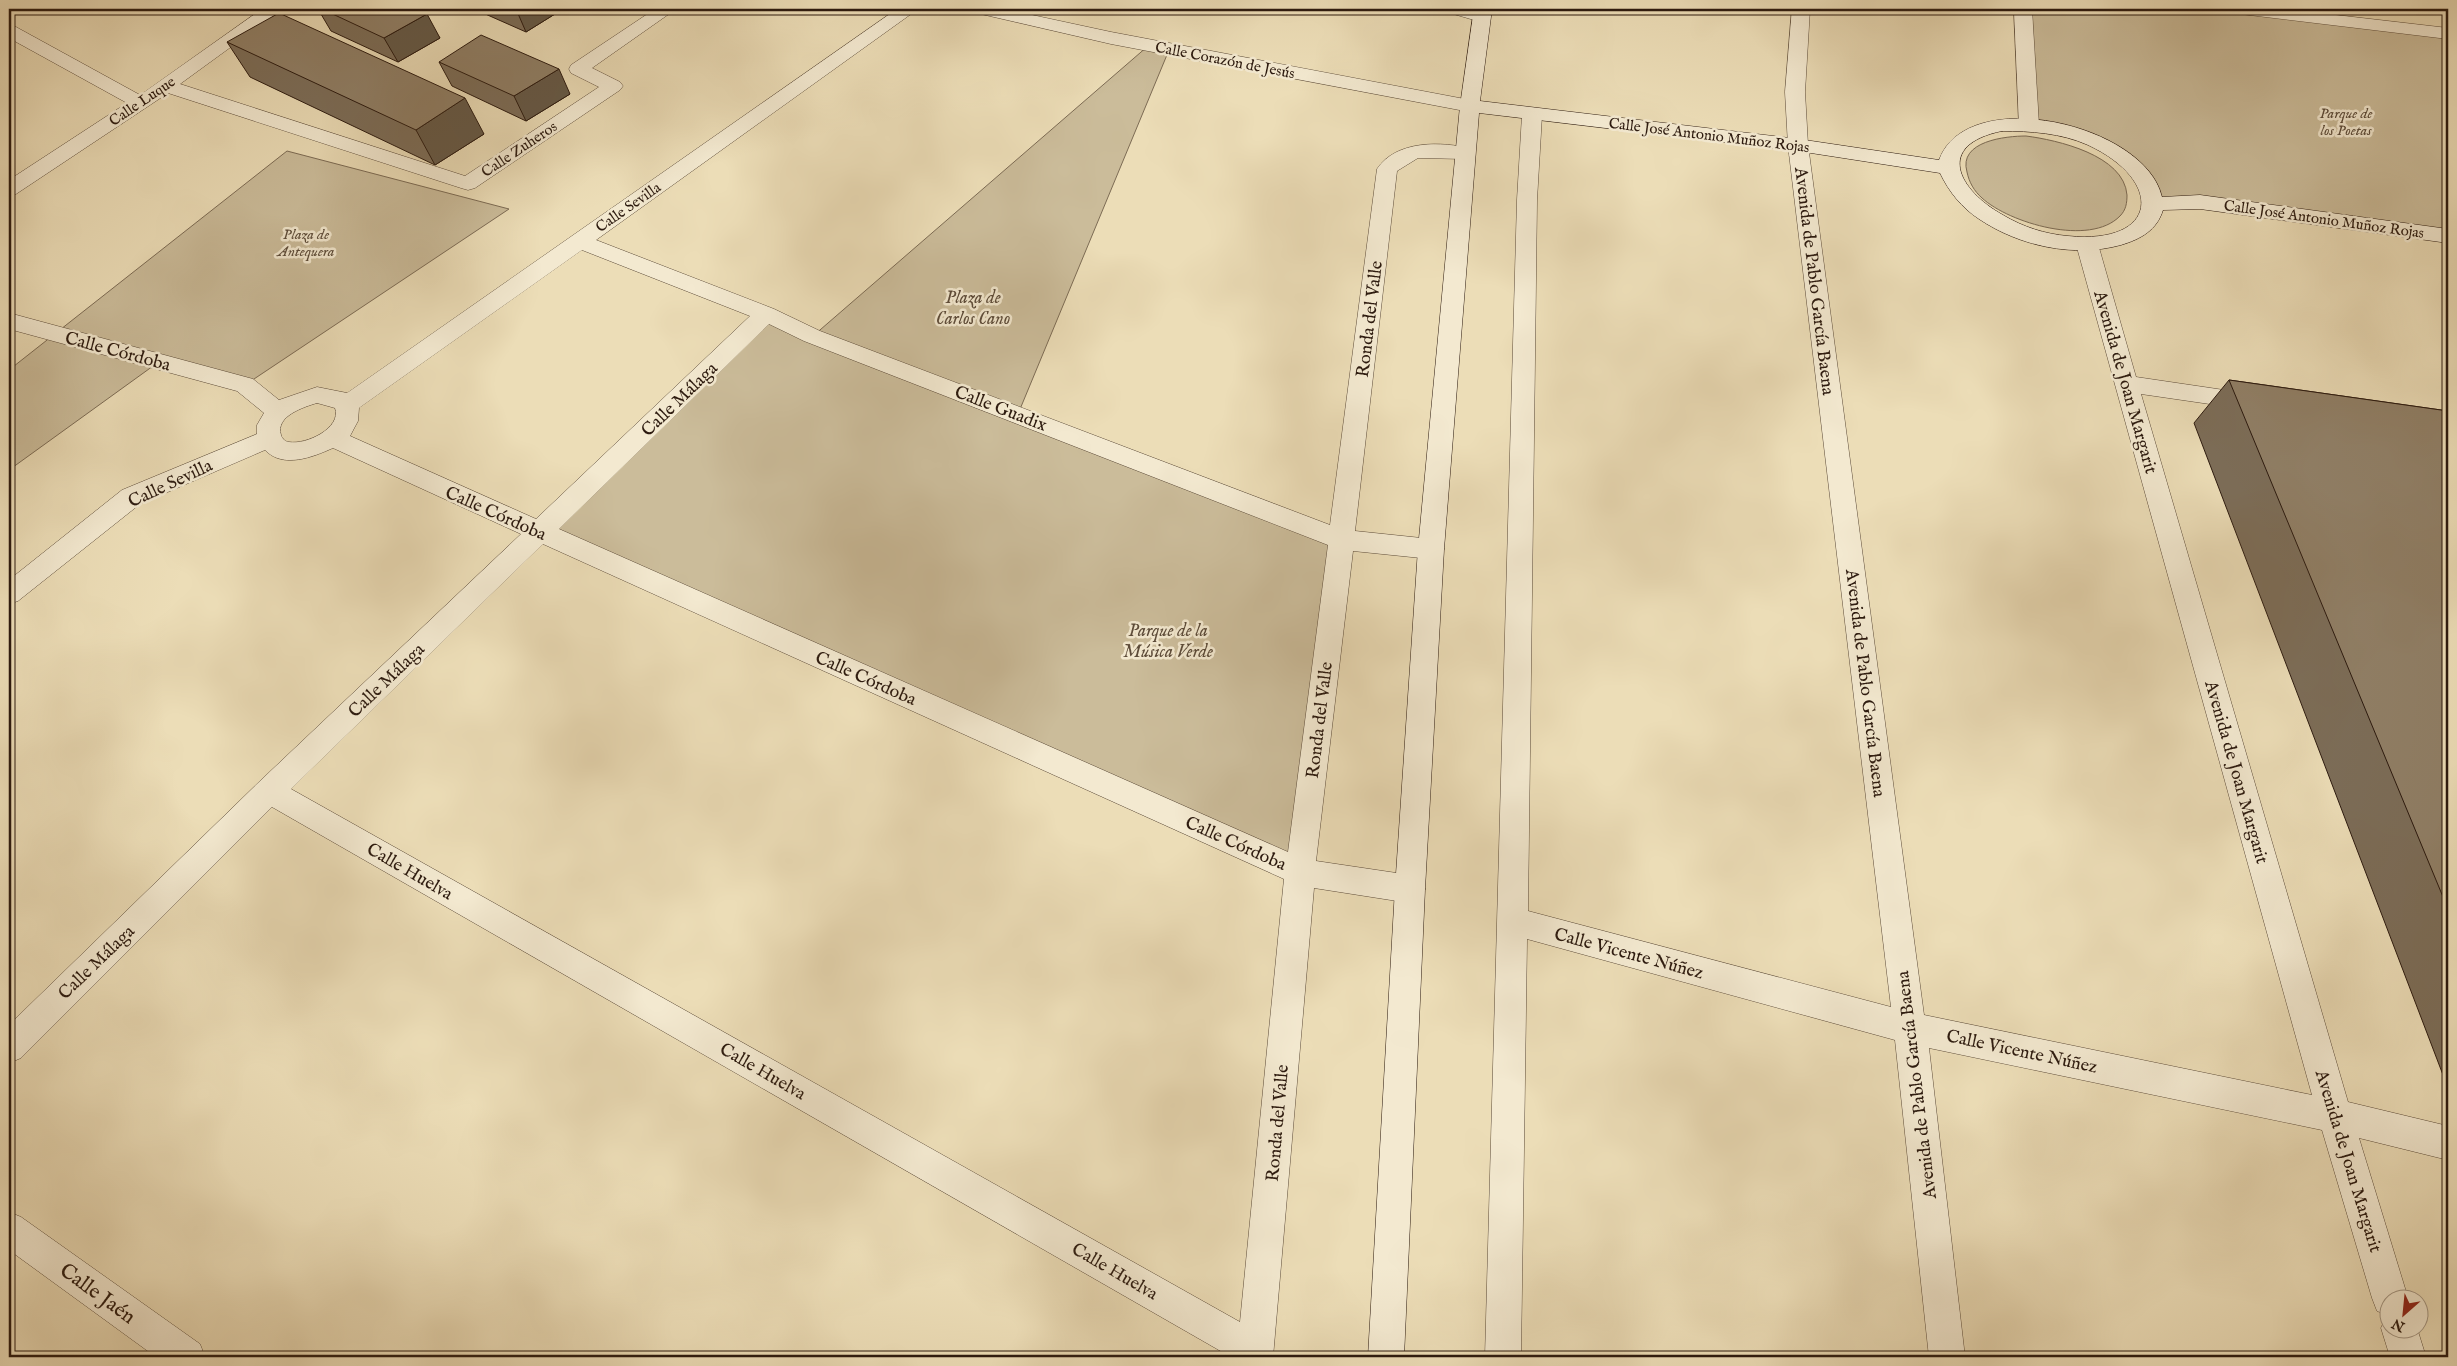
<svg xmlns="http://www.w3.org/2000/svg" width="2457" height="1366" viewBox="0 0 2457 1366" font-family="'IM FELL English',serif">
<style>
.green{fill:#cbbc9a;stroke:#7c6b54}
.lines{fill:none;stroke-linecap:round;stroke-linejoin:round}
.street-casing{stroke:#5c4b39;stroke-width:1}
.secondary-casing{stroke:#2c1a0f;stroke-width:1}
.street{fill:#f3e9d0;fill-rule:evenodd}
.secondary{fill:#f3e9d0;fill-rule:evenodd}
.wall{fill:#7c6d58;stroke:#2c1a0f}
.shaded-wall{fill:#655947;stroke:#2c1a0f}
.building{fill:#907f66;stroke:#2c1a0f}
.labels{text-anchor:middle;stroke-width:5;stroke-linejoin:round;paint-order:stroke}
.far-street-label{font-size:15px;fill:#2c1a0f;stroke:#f3e9d0}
.far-park-label{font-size:15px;font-style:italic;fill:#5c4b39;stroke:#f3e9d0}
.street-label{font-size:18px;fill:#2c1a0f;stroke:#f3e9d0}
.park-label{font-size:18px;font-style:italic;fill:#5c4b39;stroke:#f3e9d0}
.near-street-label{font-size:21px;fill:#2c1a0f;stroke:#f3e9d0}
</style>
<rect width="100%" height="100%" fill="#ecddb7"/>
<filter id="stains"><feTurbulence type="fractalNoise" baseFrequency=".004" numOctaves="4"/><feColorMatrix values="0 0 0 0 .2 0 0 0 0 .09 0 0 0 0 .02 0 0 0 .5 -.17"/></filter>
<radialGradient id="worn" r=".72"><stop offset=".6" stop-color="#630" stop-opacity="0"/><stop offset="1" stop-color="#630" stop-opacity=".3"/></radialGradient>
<g class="green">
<polygon points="2023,9 2241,9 2448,34 2448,236 2200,202 2154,205 2113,151 2029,125"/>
<polygon points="1148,46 1169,50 1018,414 1343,540 1300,872 540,533 766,314 813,336"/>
<path d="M2026 136C2057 140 2124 155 2127 195 2127 203 2126 210 2120 216 2090 247 2009 223 1982 198 1974 191 1969 182 1967 172 1958 141 2006 136 2026 136Z"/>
<polygon points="287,151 509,209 245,385 160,361 9,470 9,370"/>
</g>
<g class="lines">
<g class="street-casing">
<g id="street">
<polygon points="262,9 283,9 180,84 465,176 599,87 571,73 569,69 571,65 655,9 676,9 592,68 620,82 623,86 620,90 475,188 468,190 461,188 168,93 16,194 9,195 9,180 127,103 9,38 9,26 16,27 140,95"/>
<path d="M897 9H918L596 240 774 309 820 331 1330 525 1377 169C1396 140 1442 141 1472 149L1475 153 1472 157 1465 159 1418 158 1397 171 1355 531 1431 539 1440 542 1444 549 1440 556 1431 559 1353 551 1316 861 1410 875 1421 879 1425 889 1421 899 1410 903 1314 888 1273 1357H1231L272 807 21 1058 9 1063V1025L259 782 521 534 333 448C313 457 283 469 265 450L140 504 18 601 9 604V580L122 490 257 434V425L264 413 237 391 9 329V313L253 379 279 400 317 387 347 393ZM582 250 750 316 536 519 350 436 358 421 359 408ZM769 324 804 341 1328 545 1288 852 559 529ZM317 403 335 408C342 428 306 445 289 442 286 442 282 439 281 435 275 416 304 407 317 403ZM543 544 1284 879 1240 1322 291 789Z"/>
<polygon points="972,9 1004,9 1111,32 1470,100 1477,102 1480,106 1477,110 1470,112 1111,44 981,14 975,13"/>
<path d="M1447 9C1459 8 1482 5 1490 17L1487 21 1481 22 1450 13Z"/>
<polygon points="1792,9 1810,9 1805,92 1808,145 1924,1015 2312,1095 2076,244 2079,239 2087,237 2095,239 2098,244 2136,377 2251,394 2259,396 2263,402 2259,408 2251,410 2141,394 2348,1102 2448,1126 2448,1160 2359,1138 2408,1298 2390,1298 2390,1328 2417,1328 2426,1357 2390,1357 2381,1328 2387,1315 2377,1311 2372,1298 2322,1130 1929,1048 1965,1357 1929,1357 1895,1040 1527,939 1521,1357 1485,1357 1517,200 1522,115 1525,111 1539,111 1542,115 1537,200 1528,911 1891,1007 1788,145 1785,92"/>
<polygon points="2014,9 2032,9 2039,125 2036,129 2029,131 2022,129 2019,125"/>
<polygon points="2232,9 2284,9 2448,28 2448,39 2241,14 2235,13"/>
<polygon points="9,1212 21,1217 200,1344 205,1357 156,1357 9,1250"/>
</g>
</g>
<g class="secondary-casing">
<path id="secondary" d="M1474 9H1492L1480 101 1798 139 1939 160C1967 83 2146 124 2162 197L2200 195 2448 229V243L2200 209 2163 210C2157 230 2141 239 2121 245 2074 258 2019 246 1979 219 1962 208 1949 192 1940 173L1798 151 1479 113 1444 549 1425 889 1404 1357H1368L1395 889 1418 549 1460 106ZM2002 131C2031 131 2061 133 2088 145 2165 181 2159 245 2068 236 2045 234 2023 227 2003 215 1958 190 1934 145 2002 131Z"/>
</g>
<use href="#street" class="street"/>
<use href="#secondary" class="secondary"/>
</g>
<g class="wall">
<polygon points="318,9 418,9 440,38 398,62 331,31"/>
<polygon points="474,9 563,9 526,32"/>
<polygon points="227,42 484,134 435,165 250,77"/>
<polygon points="439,62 570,94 526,121 452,86"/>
<polygon points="2229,380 2448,411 2448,1088 2194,423"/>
</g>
<g class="shaded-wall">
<polygon points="516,9 563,9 526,32"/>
<polygon points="427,14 440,38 398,62 384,38"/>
<polygon points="559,69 570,94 526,121 514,96"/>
<polygon points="465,98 484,134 435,165 416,130"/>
</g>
<g class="building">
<polygon points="322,9 418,9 427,14 384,38"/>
<polygon points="279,13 465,98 416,130 227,42"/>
<polygon points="481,35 559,69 514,96 439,62"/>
<polygon points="2229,380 2448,411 2448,909"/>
</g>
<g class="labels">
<g class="far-street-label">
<text transform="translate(1225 60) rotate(11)" y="5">Calle Corazón de Jesús</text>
<text transform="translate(142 101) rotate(-34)" y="5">Calle Luque</text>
<text transform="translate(1709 135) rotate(7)" y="5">Calle José Antonio Muñoz Rojas</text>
<text transform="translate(519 149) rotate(-34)" y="5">Calle Zuheros</text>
<text transform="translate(628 207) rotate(-35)" y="5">Calle Sevilla</text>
<text transform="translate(2324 219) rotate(8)" y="5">Calle José Antonio Muñoz Rojas</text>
</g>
<g class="far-park-label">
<text x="2346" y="118">Parque de<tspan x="2346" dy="17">los Poetas</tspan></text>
<text x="306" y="239">Plaza de<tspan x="306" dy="17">Antequera</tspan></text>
</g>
<g class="street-label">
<text transform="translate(1815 281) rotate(83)" y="6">Avenida de Pablo García Baena</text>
<text transform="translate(1369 319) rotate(-83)" y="6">Ronda del Valle</text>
<text transform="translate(118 351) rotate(15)" y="6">Calle Córdoba</text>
<text transform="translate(2126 382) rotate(74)" y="6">Avenida de Joan Margarit</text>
<text transform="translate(679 399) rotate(-44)" y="6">Calle Málaga</text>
<text transform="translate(1001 408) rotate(21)" y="6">Calle Guadix</text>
<text transform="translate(170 483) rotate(-25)" y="6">Calle Sevilla</text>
<text transform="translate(496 513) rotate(24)" y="6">Calle Córdoba</text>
<text transform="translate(866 678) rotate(24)" y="6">Calle Córdoba</text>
<text transform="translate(386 680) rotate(-44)" y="6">Calle Málaga</text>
<text transform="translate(1866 683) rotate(83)" y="6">Avenida de Pablo García Baena</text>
<text transform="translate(1319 720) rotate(-83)" y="6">Ronda del Valle</text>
<text transform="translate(2237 772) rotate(74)" y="6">Avenida de Joan Margarit</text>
<text transform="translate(1236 843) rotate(24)" y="6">Calle Córdoba</text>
<text transform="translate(410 871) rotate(30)" y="6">Calle Huelva</text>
<text transform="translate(1629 953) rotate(15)" y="6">Calle Vicente Núñez</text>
<text transform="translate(96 962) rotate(-44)" y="6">Calle Málaga</text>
<text transform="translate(2022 1051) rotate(12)" y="6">Calle Vicente Núñez</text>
<text transform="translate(763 1071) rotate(30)" y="6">Calle Huelva</text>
<text transform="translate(1916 1085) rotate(-97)" y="6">Avenida de Pablo García Baena</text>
<text transform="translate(1277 1123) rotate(-85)" y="6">Ronda del Valle</text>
<text transform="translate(2349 1161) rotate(73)" y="6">Avenida de Joan Margarit</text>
<text transform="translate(1115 1271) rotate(30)" y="6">Calle Huelva</text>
</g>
<g class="park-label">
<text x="973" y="303">Plaza de<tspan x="973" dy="21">Carlos Cano</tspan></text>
<text x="1168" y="636">Parque de la<tspan x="1168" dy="21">Música Verde</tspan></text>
</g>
<g class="near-street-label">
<text transform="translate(98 1293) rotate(36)" y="7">Calle Jaén</text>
</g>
</g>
<rect width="2457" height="1366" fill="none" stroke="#ecddb7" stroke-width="30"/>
<rect x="10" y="10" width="2437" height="1346" fill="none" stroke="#2c1a0f" stroke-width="2.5"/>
<rect x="15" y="15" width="2427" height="1336" fill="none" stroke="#2c1a0f"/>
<g transform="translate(2404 1314) rotate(207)"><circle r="24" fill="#f3e9d0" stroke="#a39683"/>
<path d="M0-4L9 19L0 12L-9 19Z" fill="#8f2418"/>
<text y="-8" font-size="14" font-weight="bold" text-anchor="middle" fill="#2c1a0f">N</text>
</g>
<rect width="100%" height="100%" filter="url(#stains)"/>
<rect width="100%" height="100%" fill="url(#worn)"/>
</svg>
